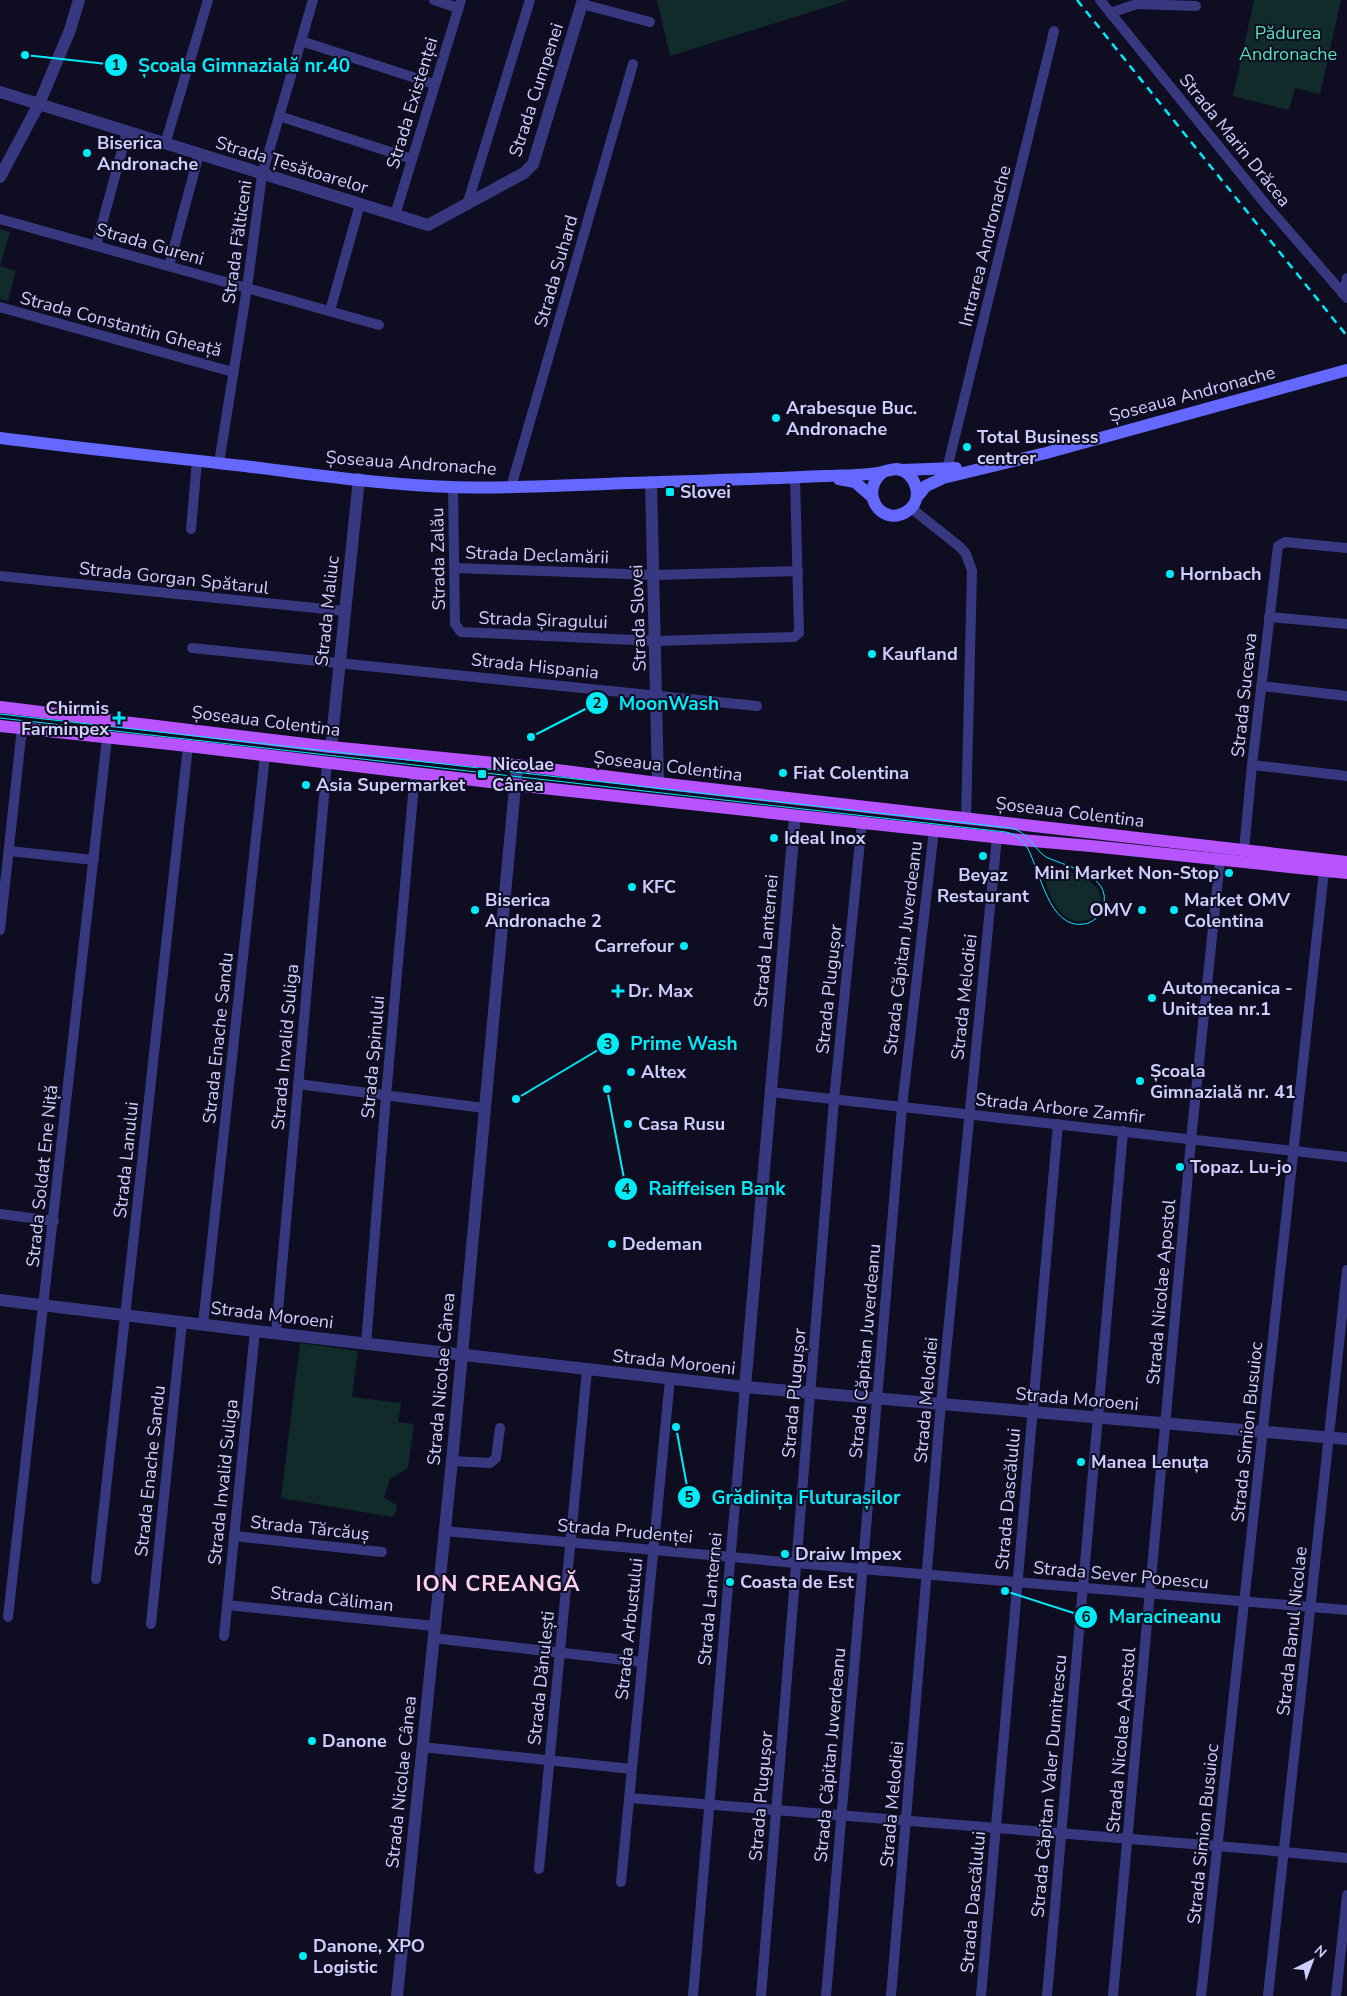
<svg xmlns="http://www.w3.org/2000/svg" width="1347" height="1996" viewBox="0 0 1347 1996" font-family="'Nunito Sans',sans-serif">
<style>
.green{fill:#102b29}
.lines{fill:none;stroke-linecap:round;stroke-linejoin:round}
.minor{stroke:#373880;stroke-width:10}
.tertiary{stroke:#373880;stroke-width:12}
.secondary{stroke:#6468ff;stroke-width:12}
.primary{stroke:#b754ff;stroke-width:12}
.tram{stroke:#00ebf8;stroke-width:1}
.rail{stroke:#00ebf8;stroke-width:2.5;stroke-dasharray:8 6;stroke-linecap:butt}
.poi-dot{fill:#00ebf8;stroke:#0f0d21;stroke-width:2}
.labels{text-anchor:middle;stroke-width:4;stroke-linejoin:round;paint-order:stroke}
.park-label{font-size:18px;fill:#58e0b7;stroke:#0f0d21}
.street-label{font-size:18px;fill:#d0cdff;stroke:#0f0d21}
.poi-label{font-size:18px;font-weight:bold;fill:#d0cdff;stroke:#0f0d21;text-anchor:start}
.district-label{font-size:22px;font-weight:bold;letter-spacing:1px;fill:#ffcff0;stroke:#0f0d21}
.leader{fill:none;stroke:#00ebf8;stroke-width:2}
.callout-dot{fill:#00ebf8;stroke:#0f0d21;stroke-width:2}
.mark-label{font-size:15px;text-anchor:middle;font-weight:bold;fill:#111}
.callout-label{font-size:19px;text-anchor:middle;font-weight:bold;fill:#00ebf8;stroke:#0f0d21;stroke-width:4;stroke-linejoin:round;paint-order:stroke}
</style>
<rect width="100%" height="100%" fill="#0f0d21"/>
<g class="green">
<polygon points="657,0 849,0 670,56"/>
<polygon points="1254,0 1341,0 1320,94 1295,88 1289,110 1233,96"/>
<polygon points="0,229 10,232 0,266 16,271 8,301 0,299"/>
<path d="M1052 867C1065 871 1082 874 1092 883 1117 904 1086 936 1062 914 1053 905 1048 888 1043 876Z"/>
<polygon points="300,1343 358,1351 352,1397 401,1403 398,1422 414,1424 408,1468 390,1479 384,1498 397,1505 396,1512 392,1517 281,1498"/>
</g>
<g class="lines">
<g class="minor">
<polyline points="434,0 458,8"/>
<polyline points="1100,0 1267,206 1347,298"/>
<polyline points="582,4 650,22"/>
<polyline points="1110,13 1137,4 1196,6"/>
<polyline points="301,41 434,84"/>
<polyline points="279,116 412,159"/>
<polyline points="165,144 208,0"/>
<polyline points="467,205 530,0"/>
<polyline points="395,215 461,0"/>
<polyline points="0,219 379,325"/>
<polyline points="96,246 127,132"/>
<polyline points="169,266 199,154"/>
<polyline points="1343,294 1347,278"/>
<polyline points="0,307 233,372"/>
<polyline points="330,311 360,204"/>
<polyline points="219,463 247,288 262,175 313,0"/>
<polyline points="947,469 1054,31"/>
<polyline points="453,487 455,624 461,632 656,641 794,637 799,633 795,477"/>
<polyline points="511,487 633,64"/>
<polyline points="911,508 960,547 966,554 972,571 966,818"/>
<polyline points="191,529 197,461"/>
<polyline points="455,568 654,575 798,571"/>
<polyline points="0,576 345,611"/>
<polyline points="1269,617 1347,624"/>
<polyline points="192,648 757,706"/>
<polyline points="1261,686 1347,696"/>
<polyline points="1252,765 1347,776"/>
<polyline points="1244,850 1252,765 1278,546 1285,542 1347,548"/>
<polyline points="9,851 94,860"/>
<polyline points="0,930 22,728"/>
<polyline points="298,1084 484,1108"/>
<polyline points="770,1092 1347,1157"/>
<polyline points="0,1214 54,1221"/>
<polyline points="203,1324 265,755"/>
<polyline points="276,1333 327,763"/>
<polyline points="366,1344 386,1096 415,773"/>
<polyline points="452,1461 490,1463 496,1458 500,1428"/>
<polyline points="444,1531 862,1569 1347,1610"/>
<polyline points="234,1536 382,1552"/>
<polyline points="96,1579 188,746"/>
<polyline points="227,1605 434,1626"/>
<polyline points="8,1617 107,738"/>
<polyline points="151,1624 182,1322"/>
<polyline points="224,1636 255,1331"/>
<polyline points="433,1638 642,1662"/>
<polyline points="422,1747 632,1769"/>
<polyline points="629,1798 1253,1849 1347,1858"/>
<polyline points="539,1869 587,1370"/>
<polyline points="621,1882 670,1379"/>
<polyline points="693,1996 745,1387"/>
<polyline points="761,1996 834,1100 862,822"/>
<polyline points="826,1996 902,1107 934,830"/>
<polyline points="891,1996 941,1403 997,837"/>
<polyline points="981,1996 1058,1124"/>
<polyline points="1047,1996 1123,1131"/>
<polyline points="1113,1996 1192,1130 1220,860"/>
<polyline points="1201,1996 1324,871 1330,873"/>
<polyline points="1268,1996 1347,1270"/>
<polyline points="1336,1996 1347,1895"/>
</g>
<g class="tertiary">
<polyline points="0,92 428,225 524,173 533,164 583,0"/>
<polyline points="0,177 39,104 70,30 79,0"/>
<polyline points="651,482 658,783"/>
<polyline points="331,747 359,479"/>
<polyline points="0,1300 255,1331 745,1387 1347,1439"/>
<polyline points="745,1387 795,816"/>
<polyline points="397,1996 452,1461 517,766"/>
</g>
<g class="secondary">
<path d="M0 438C84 449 168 457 252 467 318 475 385 485 452 487 511 489 570 485 628 483 694 481 759 479 825 476 843 475 864 476 882 472 887 471 891 469 897 469 917 472 925 501 906 512 881 527 858 492 883 472"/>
<polyline points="901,470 956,468"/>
<polyline points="839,479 855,482 871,496"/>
<polyline points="917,497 926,486 943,478 1046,453 1347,370"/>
</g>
<g class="primary">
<polyline points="0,707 331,747 526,766 658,783 1347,862"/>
<polyline points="0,726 188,746 515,785 1021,840 1091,846 1347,873"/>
</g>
<path class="tram" d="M0 714 1011 828C1028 832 1033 848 1046 857 1067 867 1113 875 1103 907 1100 916 1093 923 1084 924 1049 930 1040 870 1027 847 1022 839 1015 834 1006 832L0 718"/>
<polyline class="rail" points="1077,0 1347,336"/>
</g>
<g class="poi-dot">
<circle cx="87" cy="153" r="5"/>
<circle cx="776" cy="418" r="5"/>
<circle cx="967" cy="447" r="5"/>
<rect x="665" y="487" width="10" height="10" rx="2.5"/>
<circle cx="1170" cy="574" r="5"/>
<circle cx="872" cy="654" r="5"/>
<path d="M116.5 710.5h5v5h5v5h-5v5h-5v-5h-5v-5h5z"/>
<circle cx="783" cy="773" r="5"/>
<rect x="477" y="769" width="10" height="10" rx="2.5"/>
<circle cx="306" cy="785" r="5"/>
<circle cx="774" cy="838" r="5"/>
<circle cx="983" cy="856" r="5"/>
<circle cx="1229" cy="873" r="5"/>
<circle cx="632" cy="887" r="5"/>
<circle cx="475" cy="910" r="5"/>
<circle cx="1142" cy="910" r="5"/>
<circle cx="1174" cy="910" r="5"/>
<circle cx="684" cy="946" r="5"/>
<path d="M615.5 983.5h5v5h5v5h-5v5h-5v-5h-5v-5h5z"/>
<circle cx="1152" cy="998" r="5"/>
<circle cx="631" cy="1072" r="5"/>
<circle cx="1140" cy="1081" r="5"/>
<circle cx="628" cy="1124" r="5"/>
<circle cx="1180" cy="1167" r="5"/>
<circle cx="612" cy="1244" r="5"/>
<circle cx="1081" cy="1462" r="5"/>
<circle cx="785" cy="1554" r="5"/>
<circle cx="730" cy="1582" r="5"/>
<circle cx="312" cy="1741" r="5"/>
<circle cx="303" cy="1956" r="5"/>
</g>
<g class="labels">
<g class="park-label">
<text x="1288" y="39">Pădurea<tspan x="1288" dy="21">Andronache</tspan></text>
</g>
<g class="street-label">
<text transform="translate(536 90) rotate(-72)" y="6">Strada Cumpenei</text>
<text transform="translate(412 103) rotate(-73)" y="6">Strada Existenței</text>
<text transform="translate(1235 140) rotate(51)" y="6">Strada Marin Drăcea</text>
<text transform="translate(292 165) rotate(17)" y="6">Strada Țesătoarelor</text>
<text transform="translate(237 242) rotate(-82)" y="6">Strada Fălticeni</text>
<text transform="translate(150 244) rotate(16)" y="6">Strada Gureni</text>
<text transform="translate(985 246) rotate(-76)" y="6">Intrarea Andronache</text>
<text transform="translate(556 271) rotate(-74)" y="6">Strada Suhard</text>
<text transform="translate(121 324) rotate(15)" y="6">Strada Constantin Gheață</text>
<text transform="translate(1192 394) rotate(-15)" y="6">Șoseaua Andronache</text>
<text transform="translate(411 463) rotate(4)" y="6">Șoseaua Andronache</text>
<text transform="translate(537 555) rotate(2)" y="6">Strada Declamării</text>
<text transform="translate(438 559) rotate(-91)" y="6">Strada Zalău</text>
<text transform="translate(174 578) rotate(6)" y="6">Strada Gorgan Spătarul</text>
<text transform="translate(327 611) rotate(-84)" y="6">Strada Maliuc</text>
<text transform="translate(638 618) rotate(-92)" y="6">Strada Slovei</text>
<text transform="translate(543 620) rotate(2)" y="6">Strada Șiragului</text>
<text transform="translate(535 666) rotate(6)" y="6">Strada Hispania</text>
<text transform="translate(1244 695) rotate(-84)" y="6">Strada Suceava</text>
<text transform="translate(266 721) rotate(7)" y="6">Șoseaua Colentina</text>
<text transform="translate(668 766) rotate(7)" y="6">Șoseaua Colentina</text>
<text transform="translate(1070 812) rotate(7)" y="6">Șoseaua Colentina</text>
<text transform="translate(766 941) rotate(-85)" y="6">Strada Lanternei</text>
<text transform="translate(903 948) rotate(-83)" y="6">Strada Căpitan Juverdeanu</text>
<text transform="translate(829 989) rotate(-84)" y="6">Strada Plugușor</text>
<text transform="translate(964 997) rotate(-84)" y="6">Strada Melodiei</text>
<text transform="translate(218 1038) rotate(-84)" y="6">Strada Enache Sandu</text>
<text transform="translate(285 1047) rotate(-85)" y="6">Strada Invalid Suliga</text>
<text transform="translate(373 1057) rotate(-85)" y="6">Strada Spinului</text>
<text transform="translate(1060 1108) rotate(6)" y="6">Strada Arbore Zamfir</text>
<text transform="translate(126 1160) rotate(-84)" y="6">Strada Lanului</text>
<text transform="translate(42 1176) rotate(-84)" y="6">Strada Soldat Ene Niță</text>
<text transform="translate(1161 1292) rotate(-85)" y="6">Strada Nicolae Apostol</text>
<text transform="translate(272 1315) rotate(7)" y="6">Strada Moroeni</text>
<text transform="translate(865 1351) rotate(-85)" y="6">Strada Căpitan Juverdeanu</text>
<text transform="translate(674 1362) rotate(6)" y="6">Strada Moroeni</text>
<text transform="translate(441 1379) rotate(-85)" y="6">Strada Nicolae Cânea</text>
<text transform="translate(794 1393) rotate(-85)" y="6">Strada Plugușor</text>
<text transform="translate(1077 1399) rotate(5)" y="6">Strada Moroeni</text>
<text transform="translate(926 1400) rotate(-85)" y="6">Strada Melodiei</text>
<text transform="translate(1247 1432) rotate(-84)" y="6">Strada Simion Busuioc</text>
<text transform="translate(150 1471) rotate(-84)" y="6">Strada Enache Sandu</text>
<text transform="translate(223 1482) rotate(-84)" y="6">Strada Invalid Suliga</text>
<text transform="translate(1008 1499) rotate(-85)" y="6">Strada Dascălului</text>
<text transform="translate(310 1528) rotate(6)" y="6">Strada Tărcăuș</text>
<text transform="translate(625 1531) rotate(5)" y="6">Strada Prudenței</text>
<text transform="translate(1121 1575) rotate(5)" y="6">Strada Sever Popescu</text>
<text transform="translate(332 1599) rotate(6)" y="6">Strada Căliman</text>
<text transform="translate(710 1599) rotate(-85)" y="6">Strada Lanternei</text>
<text transform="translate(629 1629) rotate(-84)" y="6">Strada Arbustului</text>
<text transform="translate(1292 1631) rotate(-84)" y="6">Strada Banul Nicolae</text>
<text transform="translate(541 1678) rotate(-84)" y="6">Strada Dănulești</text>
<text transform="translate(1121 1740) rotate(-85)" y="6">Strada Nicolae Apostol</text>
<text transform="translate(830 1755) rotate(-85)" y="6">Strada Căpitan Juverdeanu</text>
<text transform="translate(401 1782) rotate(-84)" y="6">Strada Nicolae Cânea</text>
<text transform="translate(1049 1786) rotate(-85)" y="6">Strada Căpitan Valer Dumitrescu</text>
<text transform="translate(761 1796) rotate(-85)" y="6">Strada Plugușor</text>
<text transform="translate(892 1804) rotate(-85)" y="6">Strada Melodiei</text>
<text transform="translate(1203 1834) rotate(-84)" y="6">Strada Simion Busuioc</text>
<text transform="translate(973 1902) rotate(-85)" y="6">Strada Dascălului</text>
</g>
<g class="poi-label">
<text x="97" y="149">Biserica<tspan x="97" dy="21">Andronache</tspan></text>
<text x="786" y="414">Arabesque Buc.<tspan x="786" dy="21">Andronache</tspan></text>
<text x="977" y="443">Total Business<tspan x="977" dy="21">centrer</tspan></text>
<text x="680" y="498">Slovei</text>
<text x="1180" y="580">Hornbach</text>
<text x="882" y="660">Kaufland</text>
<text x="109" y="714" text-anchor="end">Chirmis<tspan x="109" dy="21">Farminpex</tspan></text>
<text x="492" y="770">Nicolae<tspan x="492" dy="21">Cânea</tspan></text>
<text x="793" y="779">Fiat Colentina</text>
<text x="316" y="791">Asia Supermarket</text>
<text x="784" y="844">Ideal Inox</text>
<text x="1219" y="879" text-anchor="end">Mini Market Non-Stop</text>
<text x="983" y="881" text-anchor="middle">Beyaz<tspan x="983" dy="21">Restaurant</tspan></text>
<text x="642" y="893">KFC</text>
<text x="485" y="906">Biserica<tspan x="485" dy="21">Andronache 2</tspan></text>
<text x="1184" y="906">Market OMV<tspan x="1184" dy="21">Colentina</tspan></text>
<text x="1132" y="916" text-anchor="end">OMV</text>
<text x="674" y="952" text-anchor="end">Carrefour</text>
<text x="1162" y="994">Automecanica -<tspan x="1162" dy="21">Unitatea nr.1</tspan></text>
<text x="628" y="997">Dr. Max</text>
<text x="1150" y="1077">Școala<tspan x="1150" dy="21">Gimnazială nr. 41</tspan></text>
<text x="641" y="1078">Altex</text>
<text x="638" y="1130">Casa Rusu</text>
<text x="1190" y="1173">Topaz. Lu-jo</text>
<text x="622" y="1250">Dedeman</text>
<text x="1091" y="1468">Manea Lenuța</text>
<text x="795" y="1560">Draiw Impex</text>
<text x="740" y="1588">Coasta de Est</text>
<text x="322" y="1747">Danone</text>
<text x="313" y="1952">Danone, XPO<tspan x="313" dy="21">Logistic</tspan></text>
</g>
<g class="district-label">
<text x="498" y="1591">ION CREANGĂ</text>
</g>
</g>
<path class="leader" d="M25 55L116 65M531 737L597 703M516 1099L608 1044M607 1089L626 1189M676 1427L689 1497M1005 1591L1086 1617"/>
<g class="callout-dot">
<circle cx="25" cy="55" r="5"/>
<circle cx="531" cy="737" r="5"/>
<circle cx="516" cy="1099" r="5"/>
<circle cx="607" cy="1089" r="5"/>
<circle cx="676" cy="1427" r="5"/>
<circle cx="1005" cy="1591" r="5"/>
<circle cx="116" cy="65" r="12"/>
<circle cx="597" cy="703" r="12"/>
<circle cx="608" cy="1044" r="12"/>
<circle cx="626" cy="1189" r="12"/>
<circle cx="689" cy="1497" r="12"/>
<circle cx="1086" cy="1617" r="12"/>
</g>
<g class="mark-label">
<text x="116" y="70">1</text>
<text x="597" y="708">2</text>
<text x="608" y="1049">3</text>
<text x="626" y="1194">4</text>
<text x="689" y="1502">5</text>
<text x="1086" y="1622">6</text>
</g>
<g class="callout-label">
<text x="244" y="72">Școala Gimnazială nr.40</text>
<text x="669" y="710">MoonWash</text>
<text x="684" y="1050">Prime Wash</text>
<text x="717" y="1195">Raiffeisen Bank</text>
<text x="806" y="1504">Grădinița Fluturașilor</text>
<text x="1165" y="1623">Maracineanu</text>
</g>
<g transform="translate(1312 1961) rotate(42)" stroke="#0f0d21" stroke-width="4" paint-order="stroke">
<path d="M0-4L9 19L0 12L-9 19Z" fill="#d0cdff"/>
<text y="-8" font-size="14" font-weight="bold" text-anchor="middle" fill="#d0cdff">N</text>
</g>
</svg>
